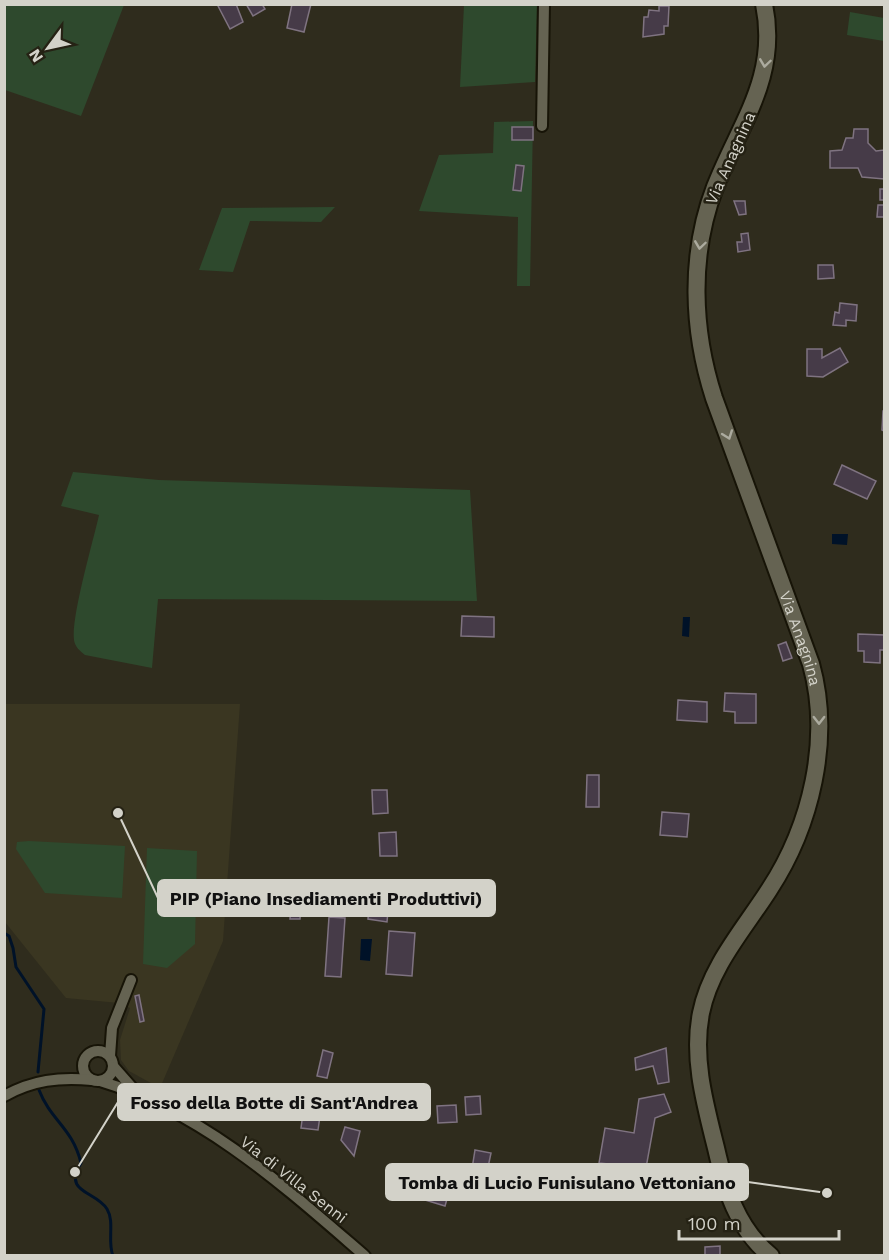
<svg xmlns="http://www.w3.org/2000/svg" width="889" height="1260" viewBox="0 0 889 1260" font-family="'Work Sans',sans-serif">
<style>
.built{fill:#3a3621}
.green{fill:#2e492d}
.water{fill:#001228}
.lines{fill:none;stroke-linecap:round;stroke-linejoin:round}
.stream{stroke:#001228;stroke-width:3}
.building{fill:#463b48;stroke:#7f7381;stroke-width:1.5}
.street-casing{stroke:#171407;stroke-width:14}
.secondary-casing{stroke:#171407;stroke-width:20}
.street{stroke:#656352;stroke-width:10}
.secondary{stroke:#656352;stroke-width:16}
.oneway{stroke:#acab9f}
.labels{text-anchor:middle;stroke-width:5;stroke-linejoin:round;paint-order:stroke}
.street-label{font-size:16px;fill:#d3d2c9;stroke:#252214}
.leader{fill:none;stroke:#d3d2c9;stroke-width:2}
.callout-dot{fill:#d3d2c9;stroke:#252214;stroke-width:2}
.callout{fill:#d3d2c9;stroke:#d3d2c9;stroke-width:2}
.callout-label{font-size:18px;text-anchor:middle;font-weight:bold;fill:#111}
</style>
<rect width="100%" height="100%" fill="#2f2c1d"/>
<polygon class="built" points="4,704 240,704 223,941 160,1088 129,1071 121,1060 120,1040 130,1008 119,1003 66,998 5,922"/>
<g class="green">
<polygon points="4,5 124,5 81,116 5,90"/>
<polygon points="464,5 537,5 535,82 460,87"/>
<polygon points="850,12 884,18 884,41 847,35"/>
<polygon points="533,121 530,286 517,286 518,217 419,211 439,155 493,153 494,122"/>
<polygon points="335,207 321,222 250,221 233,272 199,270 222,208"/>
<path d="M73 472 159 480 470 490 477 601 158 599 152 668 85 655C80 651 75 647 74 640 71 617 93 542 99 515L61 506Z"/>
<polygon points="29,841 125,846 122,898 45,893 16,849 17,842"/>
<polygon points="147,848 197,851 195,944 167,968 143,964"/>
</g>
<g class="water">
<polygon points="832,534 848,534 847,545 832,544"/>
<polygon points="683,617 690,617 689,637 682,636"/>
<polygon points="361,939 372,939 370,961 360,960"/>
</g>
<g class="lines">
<g class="stream">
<polyline points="4,933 9,936 13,948 16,967 44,1009 38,1072"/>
<path d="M39 1090C51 1121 72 1127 81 1163 62 1193 96 1191 107 1209 115 1222 107 1241 113 1256"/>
</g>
</g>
<g class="building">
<polygon points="217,4 236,4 243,22 230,29"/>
<polygon points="246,4 262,4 265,9 253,16"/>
<polygon points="292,4 311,4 304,32 287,28"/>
<polygon points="659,6 669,6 668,26 664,26 664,34 643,37 644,17 648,17 649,10 659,11"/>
<rect x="512" y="127" width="21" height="13"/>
<polygon points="854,129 868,129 868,143 876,151 884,150 884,179 862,177 858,168 830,168 830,151 842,150 846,138 853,138"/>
<polygon points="516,165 524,166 521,191 513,190"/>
<rect x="880" y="189" width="4" height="11"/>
<polygon points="734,201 745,201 746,214 739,215"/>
<polygon points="878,205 884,205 884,217 877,217"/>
<polygon points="748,233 750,250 738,252 737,242 742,242 741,234"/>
<polygon points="818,265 833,265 834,278 818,279"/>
<polygon points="840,303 857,305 856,321 846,320 846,326 833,325 835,312 839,313"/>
<polygon points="840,348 848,362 823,377 807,376 807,349 822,349 822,358"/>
<polygon points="883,411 884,411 884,431 882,430"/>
<polygon points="842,465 876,481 867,499 834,484"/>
<polygon points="462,616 494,617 494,637 461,636"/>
<polygon points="858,634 884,635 884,650 880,650 880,663 864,662 864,651 858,651"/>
<polygon points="786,642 792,658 783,661 778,645"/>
<polygon points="725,693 756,694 756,723 735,723 735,712 724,711"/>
<polygon points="678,700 707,702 707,722 677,720"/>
<polygon points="587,775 599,775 599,807 586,807"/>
<polygon points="372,790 387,790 388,813 373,814"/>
<polygon points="662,812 689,814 687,837 660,835"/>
<polygon points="396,832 397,856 380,856 379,833"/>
<polygon points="291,902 301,903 300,919 290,919"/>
<polygon points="369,907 388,911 387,922 368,919"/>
<polygon points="329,917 345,918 341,977 325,976"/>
<polygon points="389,931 415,933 412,976 386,974"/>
<polygon points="139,995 144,1021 140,1022 135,996"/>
<polygon points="666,1048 669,1082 658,1084 653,1066 636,1070 635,1058"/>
<polygon points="323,1050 333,1053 327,1078 317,1076"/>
<polygon points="664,1094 671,1112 655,1118 646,1168 599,1163 605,1128 634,1133 639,1099"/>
<polygon points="480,1096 481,1114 466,1115 465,1097"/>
<polygon points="456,1105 457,1122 438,1123 437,1106"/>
<polygon points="303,1113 320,1116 318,1130 301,1128"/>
<polygon points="345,1127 360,1131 354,1156 341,1140"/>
<polygon points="475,1150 491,1153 487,1172 472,1169"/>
<polygon points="433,1173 453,1178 445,1206 425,1200"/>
<polygon points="720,1246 720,1256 705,1256 705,1247"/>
</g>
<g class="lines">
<g class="street-casing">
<g id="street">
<polyline points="542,126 544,4"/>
<circle cx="98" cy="1066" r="15"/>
<polyline points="110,1056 112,1028 131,980"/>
<polyline points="114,1067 136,1092"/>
<path d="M100 1081C203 1112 285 1187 365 1256"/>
<path d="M4 1096C33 1080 59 1077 92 1080"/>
</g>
</g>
<g class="secondary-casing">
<g id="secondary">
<path id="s1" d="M764 4C779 77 740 123 715 187 689 255 692 330 714 398L811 664C832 739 811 826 769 890 744 929 710 967 701 1013 692 1058 705 1104 716 1148 725 1188 737 1229 771 1256"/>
</g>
</g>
<use href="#street" class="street"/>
<use href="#secondary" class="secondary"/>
</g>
<defs><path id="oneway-chevron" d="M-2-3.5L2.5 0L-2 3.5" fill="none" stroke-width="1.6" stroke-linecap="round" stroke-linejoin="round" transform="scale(1.5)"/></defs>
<g class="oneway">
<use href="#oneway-chevron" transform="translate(765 63) rotate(98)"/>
<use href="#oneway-chevron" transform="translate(700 245) rotate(98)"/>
<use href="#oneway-chevron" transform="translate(728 435) rotate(70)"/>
<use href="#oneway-chevron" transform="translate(819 720) rotate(90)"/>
</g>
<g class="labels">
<g class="street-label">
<text transform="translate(730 158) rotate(-66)" y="6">Via Anagnina</text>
<text dy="6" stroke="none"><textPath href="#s1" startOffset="664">Via Anagnina</textPath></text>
<text transform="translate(294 1179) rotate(38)" y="6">Via di Villa Senni</text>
</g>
</g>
<path class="leader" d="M118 813L158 898M75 1172L118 1102M827 1193L748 1182"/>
<g class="callout-dot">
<circle cx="118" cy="813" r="6"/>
<circle cx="75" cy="1172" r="6"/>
<circle cx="827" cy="1193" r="6"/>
</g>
<g class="callout">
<rect x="158" y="880" width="337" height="36" rx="6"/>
<rect x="118" y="1084" width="312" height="36" rx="6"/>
<rect x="386" y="1164" width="362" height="36" rx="6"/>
</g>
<g class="callout-label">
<text x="326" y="905">PIP (Piano Insediamenti Produttivi)</text>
<text x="274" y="1109">Fosso della Botte di Sant'Andrea</text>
<text x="567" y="1189">Tomba di Lucio Funisulano Vettoniano</text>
</g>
<rect width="889" height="1260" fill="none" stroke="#d3d2c9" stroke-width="12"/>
<g transform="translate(48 48) rotate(237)" stroke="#252214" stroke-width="4.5" paint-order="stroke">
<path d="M0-4.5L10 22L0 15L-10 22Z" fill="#d3d2c9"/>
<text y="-9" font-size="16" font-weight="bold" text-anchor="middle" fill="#d3d2c9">N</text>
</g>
<path d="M679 1230v9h160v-9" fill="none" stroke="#d3d2c9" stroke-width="3"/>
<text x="688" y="1230" font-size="18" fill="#d3d2c9" stroke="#252214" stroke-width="4.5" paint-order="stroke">100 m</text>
</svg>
